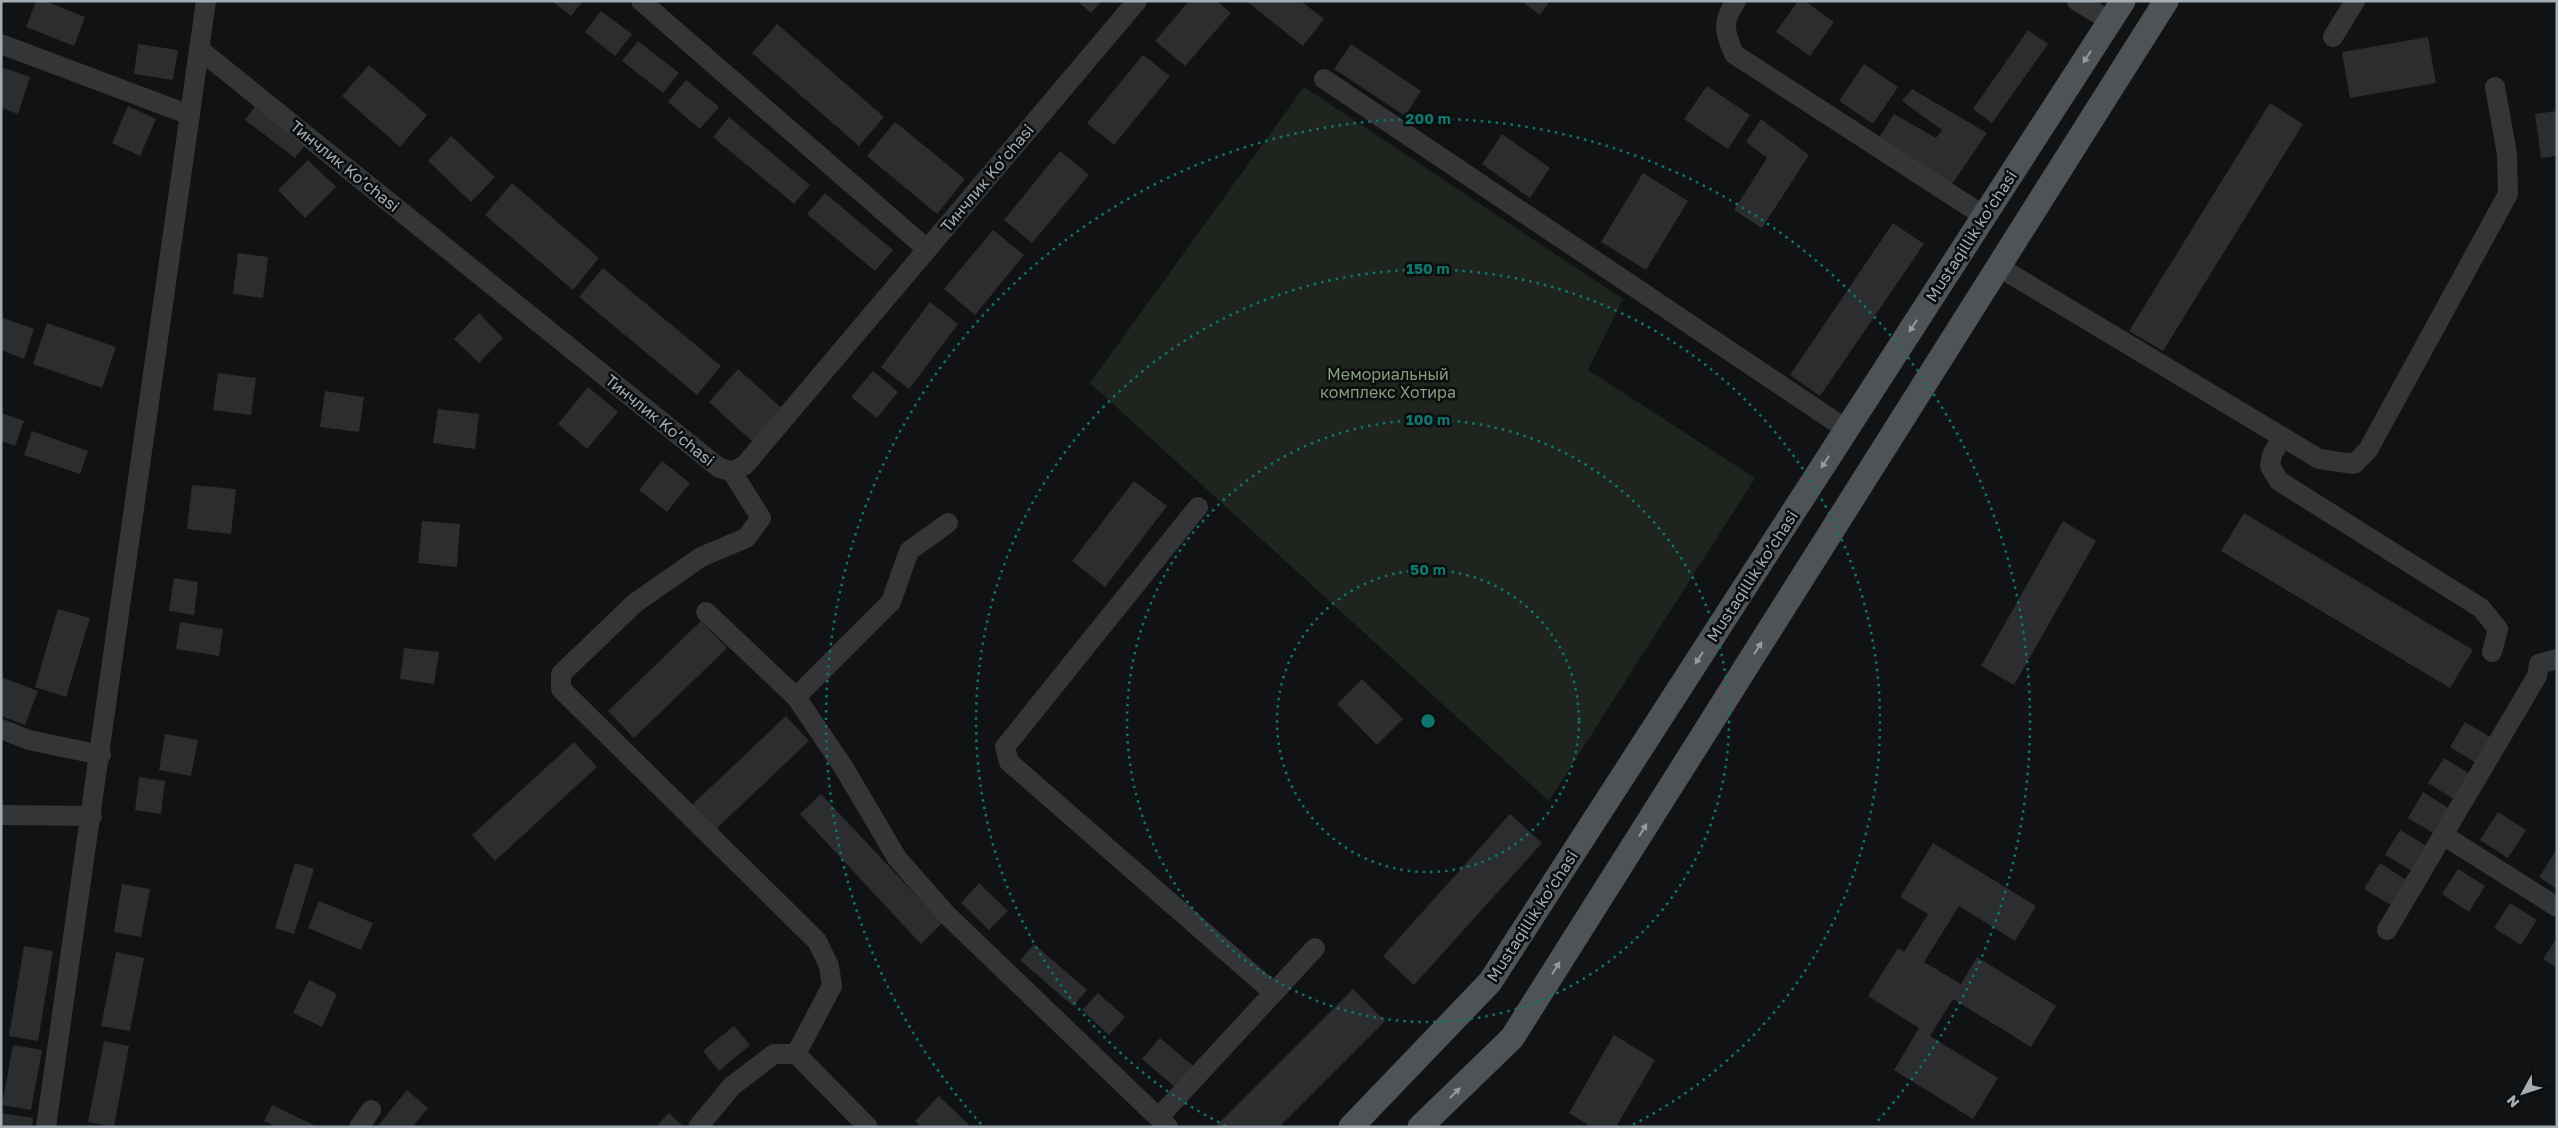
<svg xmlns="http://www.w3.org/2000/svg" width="2558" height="1128" viewBox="0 0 2558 1128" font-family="'Golos Text',sans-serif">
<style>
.green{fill:#1f251e}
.building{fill:#2c2d2f}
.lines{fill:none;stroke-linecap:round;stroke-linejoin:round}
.minor{stroke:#333537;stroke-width:20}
.major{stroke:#4f5356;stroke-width:25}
.oneway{fill:#939ba0}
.ring{fill:none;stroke:#0f766e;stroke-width:2.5;stroke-dasharray:2.5 5}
.labels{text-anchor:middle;stroke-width:5;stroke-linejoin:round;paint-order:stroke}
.street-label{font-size:16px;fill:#a4adb3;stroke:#0c0d0e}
.park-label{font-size:16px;fill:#849d7c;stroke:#0c0d0e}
.centre{fill:#0f766e;stroke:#0c0d0e;stroke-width:2.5}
.ring-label{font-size:15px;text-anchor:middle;font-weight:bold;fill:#0f766e;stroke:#0c0d0e;stroke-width:5;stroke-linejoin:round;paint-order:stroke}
</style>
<rect width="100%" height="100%" fill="#111213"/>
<polygon class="green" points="1304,87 1623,299 1588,370 1755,478 1549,801 1090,383"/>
<g class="building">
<polygon points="36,1 45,1 85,17 74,46 26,27"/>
<polygon points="552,1 583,1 571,16"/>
<polygon points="1077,1 1102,1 1091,13"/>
<polygon points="1189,1 1217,1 1231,13 1185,66 1155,41"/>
<polygon points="1246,1 1301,1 1324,19 1303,46"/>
<polygon points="1521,1 1550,1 1540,15"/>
<polygon points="1798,1 1805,1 1834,22 1810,56 1776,32"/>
<polygon points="601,11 632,34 615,56 585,32"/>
<polygon points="777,24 884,117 859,146 752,53"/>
<polygon points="2028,30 2048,44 1992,123 1973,109"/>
<polygon points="2428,37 2436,83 2350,98 2342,52"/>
<polygon points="638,41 679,73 663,93 622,61"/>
<polygon points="138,44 178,50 173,80 134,74"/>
<polygon points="1351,44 1421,91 1405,116 1334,69"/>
<polygon points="1143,55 1170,76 1114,145 1087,123"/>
<polygon points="1864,64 1898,87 1873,124 1839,101"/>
<polygon points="369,65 427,115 400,147 342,96"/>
<polygon points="1,67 30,77 18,114 1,108"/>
<polygon points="686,80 719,107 700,129 668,102"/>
<polygon points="1707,86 1750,115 1728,149 1684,119"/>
<polygon points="1912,89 1987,133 1952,184 1879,138 1894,114 1936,138 1942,130 1902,101"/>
<polygon points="258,102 309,140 295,158 245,120"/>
<polygon points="2270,103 2303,124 2163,351 2129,331"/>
<polygon points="128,106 156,119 140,156 112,143"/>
<polygon points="2557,111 2557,156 2541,158 2535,114"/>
<polygon points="729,117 810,185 794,204 713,137"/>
<polygon points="1761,119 1809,155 1762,228 1734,210 1767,158 1746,142"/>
<polygon points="895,122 965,179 937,214 867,156"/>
<polygon points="1502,134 1550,168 1530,198 1482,164"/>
<polygon points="451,136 495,177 471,202 428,161"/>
<polygon points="1060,151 1089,175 1032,243 1004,220"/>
<polygon points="308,160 336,187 305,218 278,190"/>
<polygon points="1643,173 1688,201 1646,270 1601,242"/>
<polygon points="512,183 599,258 573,290 485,215"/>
<polygon points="825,193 893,250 875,271 807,214"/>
<polygon points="1893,223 1924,244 1820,396 1790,375"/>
<polygon points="993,230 1024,255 975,315 944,289"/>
<polygon points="238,253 268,257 263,298 233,294"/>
<polygon points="603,268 721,366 697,395 579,297"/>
<polygon points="930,302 958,324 909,389 881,367"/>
<polygon points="479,313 503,338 479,363 454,339"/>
<polygon points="1,317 34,329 24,359 1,350"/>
<polygon points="47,323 116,347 102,388 33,364"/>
<polygon points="738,369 785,411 755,444 709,402"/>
<polygon points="873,371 898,392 877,418 851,397"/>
<polygon points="218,373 256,378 251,415 213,410"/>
<polygon points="588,387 618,412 587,449 558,424"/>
<polygon points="325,391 364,397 359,432 320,427"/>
<polygon points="438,409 479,414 475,449 433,443"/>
<polygon points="1,413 24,421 15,446 1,441"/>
<polygon points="32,431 88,451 80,474 24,455"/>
<polygon points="662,461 690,483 667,512 639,490"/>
<polygon points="1134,481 1167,506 1105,587 1072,561"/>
<polygon points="192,485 236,489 231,534 187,529"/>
<polygon points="2244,513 2473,650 2450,688 2221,551"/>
<polygon points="422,521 460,524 457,567 418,563"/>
<polygon points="2063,521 2096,541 2014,685 1981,666"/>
<polygon points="174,578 198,582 194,615 169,611"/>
<polygon points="58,609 90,618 66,697 35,687"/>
<polygon points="701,621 727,648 634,738 608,711"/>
<polygon points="180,622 223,629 219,656 176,649"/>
<polygon points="404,648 439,652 434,684 400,679"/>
<polygon points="1,677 38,691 25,725 1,716"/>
<polygon points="1362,679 1403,719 1377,745 1337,704"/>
<polygon points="786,716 809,741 715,830 692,805"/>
<polygon points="2465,722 2492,738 2476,763 2450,747"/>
<polygon points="165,734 198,740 191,776 159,770"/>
<polygon points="574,742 597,767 495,861 472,835"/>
<polygon points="2444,758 2470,774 2455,800 2428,783"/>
<polygon points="139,777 165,781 161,814 135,810"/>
<polygon points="2423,792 2450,809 2435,834 2408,818"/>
<polygon points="821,794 942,923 921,944 800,814"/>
<polygon points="2498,812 2526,830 2508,858 2480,840"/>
<polygon points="1510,814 1542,843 1414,985 1383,956"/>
<polygon points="2400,830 2427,846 2412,871 2385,855"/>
<polygon points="1933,843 2036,906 2015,941 1959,906 1924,962 1961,984 1977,957 2056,1006 2031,1047 1953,999 1930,1036 1998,1078 1973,1119 1894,1070 1919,1028 1868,996 1898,948 1904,952 1928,914 1900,897"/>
<polygon points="2557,849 2557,889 2539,877"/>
<polygon points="295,863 314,869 294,934 275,928"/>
<polygon points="2380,863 2406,880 2391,905 2364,889"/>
<polygon points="2458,869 2485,886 2469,912 2442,894"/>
<polygon points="979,883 1008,911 989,930 961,903"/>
<polygon points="122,884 150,889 141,937 114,932"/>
<polygon points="319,901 373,923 361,950 308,928"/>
<polygon points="2510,903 2537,920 2521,945 2494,928"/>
<polygon points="2557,938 2557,968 2543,959"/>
<polygon points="1034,944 1087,990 1073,1006 1020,960"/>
<polygon points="24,946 53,951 38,1041 9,1036"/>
<polygon points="116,952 144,958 130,1031 101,1026"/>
<polygon points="309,980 337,994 322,1027 293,1013"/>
<polygon points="1353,989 1385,1021 1279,1127 1215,1127"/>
<polygon points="1098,993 1125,1017 1109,1035 1082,1010"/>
<polygon points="734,1026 750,1045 719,1071 703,1051"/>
<polygon points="1614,1035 1655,1060 1616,1127 1591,1127 1569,1113"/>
<polygon points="1160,1038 1199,1071 1182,1093 1142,1059"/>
<polygon points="104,1041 129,1046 114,1127 88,1122"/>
<polygon points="13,1045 42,1050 31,1110 2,1105"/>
<polygon points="407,1090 428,1108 412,1127 377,1127"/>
<polygon points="939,1096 971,1127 921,1127 915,1121"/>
<polygon points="272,1105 318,1127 277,1127 264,1121"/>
<polygon points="1,1113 33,1118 32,1127 1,1127"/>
<polygon points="669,1113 684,1127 655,1127"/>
</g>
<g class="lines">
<g class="minor">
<polyline points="641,1 927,249"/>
<path d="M1736 1C1721 23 1725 32 1734 54L1984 216"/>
<polyline points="2077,1 2110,21"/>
<polyline points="2333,37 2355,1"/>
<polyline points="1,44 190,115"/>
<polyline points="199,49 718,467 732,472 745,465 1137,1"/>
<polyline points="1324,79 1846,429"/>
<polyline points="1999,267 2319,459 2354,464 2368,450 2508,194 2507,154 2495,87"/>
<polyline points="2282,437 2272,455 2270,466 2279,481 2481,608 2498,629 2492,652"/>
<polyline points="732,472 761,518 746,538 701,557 635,603 561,674 561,689 817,941 829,966 832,986 796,1054"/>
<polyline points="1198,507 1005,747 1009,762 1274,993"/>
<polyline points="706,612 796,697 844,768 897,858 947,915 1168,1127"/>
<polyline points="796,697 891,602 909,551 948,523"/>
<polyline points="1,729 29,740 101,755"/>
<polyline points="1,815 92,816"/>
<polyline points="2443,835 2557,907"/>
<polyline points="2387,930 2537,676 2539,664 2557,659"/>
<polyline points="1159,1117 1315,948"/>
<polyline points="46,1127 206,1"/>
<polyline points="359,1127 371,1110"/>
<polyline points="698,1127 732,1086 774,1054 796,1054 868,1127"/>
</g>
<g class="major">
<polyline points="1351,1127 1490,982 2123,1"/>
<polyline points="1420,1127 1512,1038 2166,1"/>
</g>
</g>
<defs><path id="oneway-solid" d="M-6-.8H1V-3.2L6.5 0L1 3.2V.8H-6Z" transform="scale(1.25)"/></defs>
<g class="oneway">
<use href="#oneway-solid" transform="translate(2087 57) rotate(123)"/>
<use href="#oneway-solid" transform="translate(1913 326) rotate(123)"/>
<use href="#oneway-solid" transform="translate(1825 462) rotate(123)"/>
<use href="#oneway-solid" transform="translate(1758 648) rotate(-58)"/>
<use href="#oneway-solid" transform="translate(1699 658) rotate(123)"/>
<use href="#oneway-solid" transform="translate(1643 830) rotate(-58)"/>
<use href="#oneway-solid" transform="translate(1556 968) rotate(-58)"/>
<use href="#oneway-solid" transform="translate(1455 1093) rotate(-44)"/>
</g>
<g class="ring">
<circle cx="1428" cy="721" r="151"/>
<circle cx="1428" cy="721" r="301"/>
<path d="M1226 1126A452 452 0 1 1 1630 1126"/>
<path d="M981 1124A602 602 0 1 1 1875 1124"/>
</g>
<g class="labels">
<g class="street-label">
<text transform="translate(345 166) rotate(39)" y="6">Тинчлик Ko’chasi</text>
<text transform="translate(987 178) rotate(-50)" y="6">Тинчлик Ko’chasi</text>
<text transform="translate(1971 236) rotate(-57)" y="6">Mustaqillik ko’chasi</text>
<text transform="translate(660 420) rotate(39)" y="6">Тинчлик Ko’chasi</text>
<text transform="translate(1752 576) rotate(-57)" y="6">Mustaqillik ko’chasi</text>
<text transform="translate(1532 916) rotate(-57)" y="6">Mustaqillik ko’chasi</text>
</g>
<g class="park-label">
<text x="1388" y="380">Мемориальный<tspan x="1388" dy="18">комплекс Хотира</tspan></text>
</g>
</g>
<circle cx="1428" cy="721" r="8" class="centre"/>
<g class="ring-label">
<text x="1428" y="124">200 m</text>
<text x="1428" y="274">150 m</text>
<text x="1428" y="425">100 m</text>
<text x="1428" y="575">50 m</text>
</g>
<rect width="2558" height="1128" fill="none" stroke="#a4adb3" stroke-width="5"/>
<g transform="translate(2523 1093) rotate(230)" stroke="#0c0d0e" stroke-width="4" paint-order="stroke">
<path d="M0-4L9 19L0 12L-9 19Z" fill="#a4adb3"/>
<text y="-8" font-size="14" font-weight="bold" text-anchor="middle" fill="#a4adb3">N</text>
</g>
</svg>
